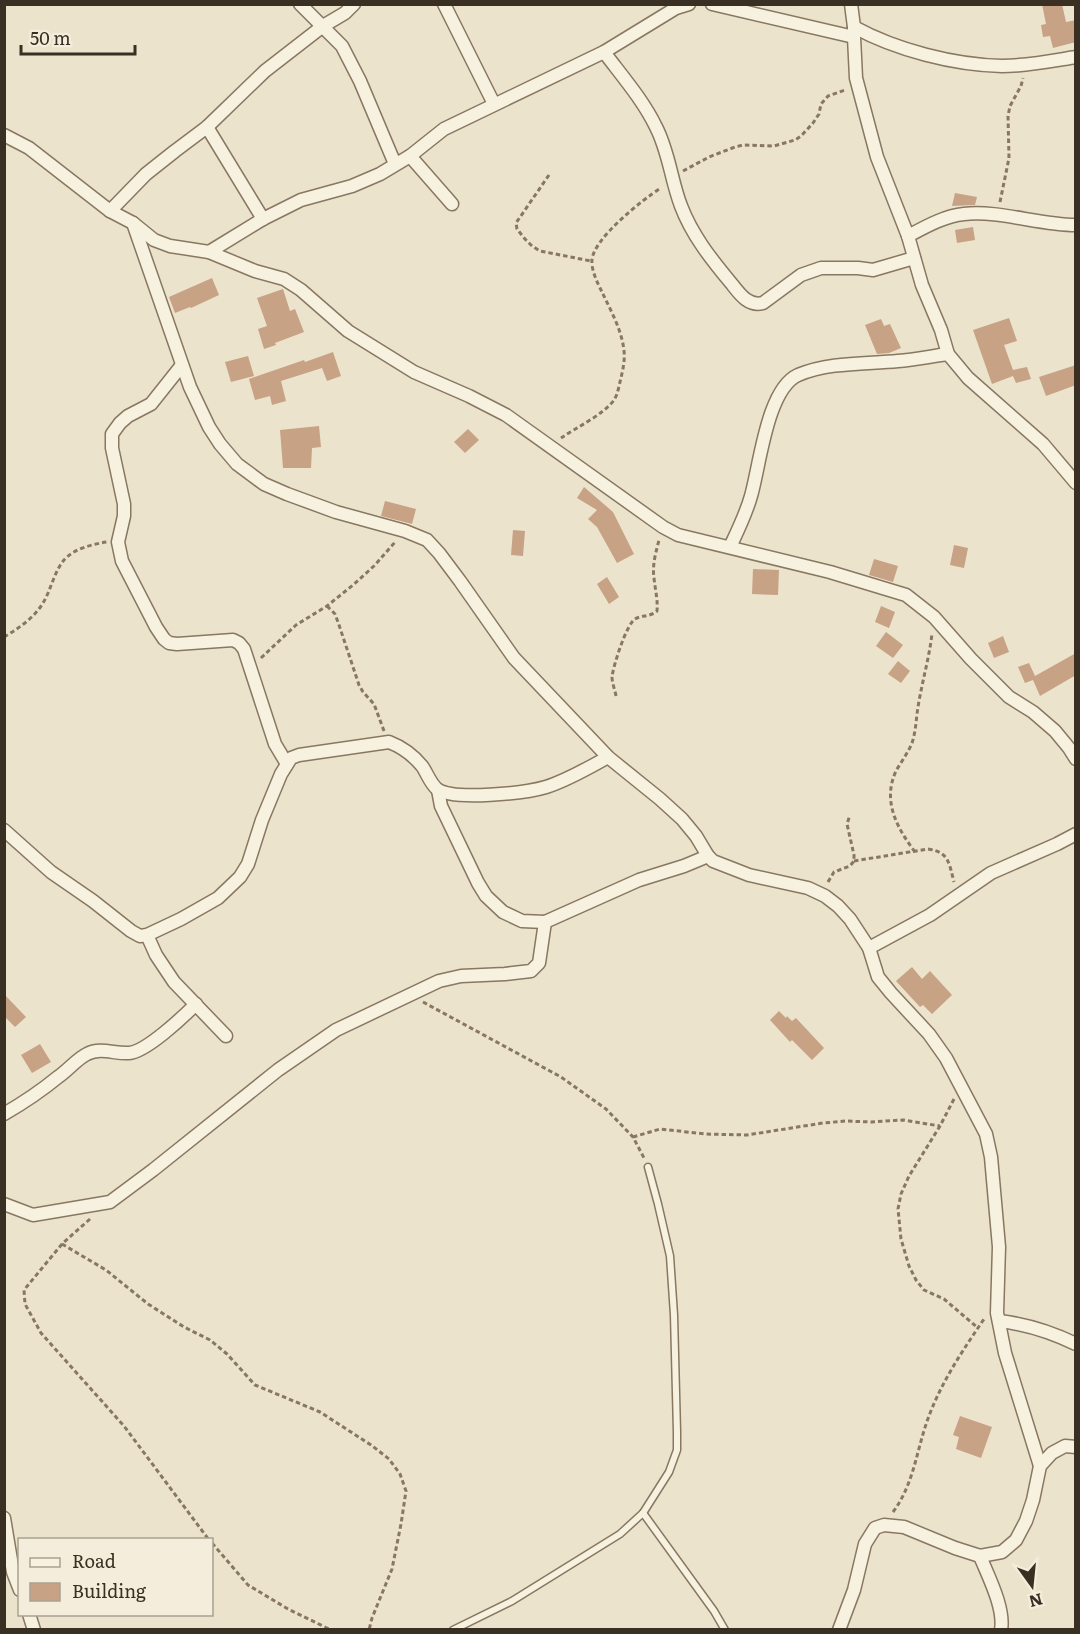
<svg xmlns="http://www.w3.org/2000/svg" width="1080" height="1634" viewBox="0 0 1080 1634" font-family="Literata,serif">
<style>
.building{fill:#c7a285}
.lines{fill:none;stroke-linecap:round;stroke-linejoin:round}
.lane-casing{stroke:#887761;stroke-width:9}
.street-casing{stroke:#887761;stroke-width:15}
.path{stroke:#887761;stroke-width:3;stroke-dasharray:4.5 3;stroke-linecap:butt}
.lane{stroke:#f7f1df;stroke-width:6}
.street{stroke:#f7f1df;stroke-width:12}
</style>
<rect width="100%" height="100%" fill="#ece3cc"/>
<g class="building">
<polygon points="1042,4 1062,4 1066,22 1076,20 1076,42 1053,48 1050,36 1043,37 1041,25 1046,24"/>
<polygon points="955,193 977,197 975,205 952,206"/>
<polygon points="973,227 975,240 957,243 955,230"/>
<polygon points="212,278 219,295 191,308 190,307 175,313 169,297"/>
<polygon points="283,289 290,311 295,309 304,332 275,343 276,345 264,349 258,329 267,326 257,298"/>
<polygon points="1009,318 1017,341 1004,345 1013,370 1027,367 1031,379 1016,383 1013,376 992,384 973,330"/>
<polygon points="881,319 884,326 890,324 901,348 889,353 877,354 865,325"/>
<polygon points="333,352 341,376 327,381 322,368 281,381 286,401 272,405 270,396 255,400 249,379 304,360 305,362"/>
<polygon points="248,356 254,376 231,382 225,362"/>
<polygon points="1076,365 1076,385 1046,396 1039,377"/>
<polygon points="319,426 321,447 312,448 311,468 283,468 280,430"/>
<polygon points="468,429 479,440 465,453 454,442"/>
<polygon points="584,487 613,512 634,554 617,563 597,527 588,519 597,510 577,498"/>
<polygon points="385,501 416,509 412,524 381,516"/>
<polygon points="513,530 525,531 523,556 511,555"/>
<polygon points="954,545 968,548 964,568 950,565"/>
<polygon points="874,559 898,566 893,582 869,575"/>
<polygon points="753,569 779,570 778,595 752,594"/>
<polygon points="607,577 619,597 609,604 597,584"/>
<polygon points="881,606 895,612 889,628 875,622"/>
<polygon points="886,632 903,645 893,658 876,646"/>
<polygon points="1003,636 1009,652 994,658 988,643"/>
<polygon points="1076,653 1076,675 1040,696 1033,680 1025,683 1018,667 1029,663 1035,676"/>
<polygon points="898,661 910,671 901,683 888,674"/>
<polygon points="912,967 922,979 930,971 952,995 932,1014 923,1005 920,1007 896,981"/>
<polygon points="4,994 26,1017 15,1027 4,1016"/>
<polygon points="779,1011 786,1018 787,1016 792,1021 796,1018 824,1048 812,1060 792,1040 790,1042 770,1020"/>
<polygon points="40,1044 51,1062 32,1073 21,1055"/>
<polygon points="960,1416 992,1427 981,1458 956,1449 959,1437 953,1435"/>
</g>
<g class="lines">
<g class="lane-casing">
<g id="lane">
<polyline points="643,1513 714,1611 725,1630"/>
<polyline points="453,1630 512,1601 620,1534 643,1513 669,1472 677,1450 677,1432 674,1315 670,1256 658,1204 648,1167"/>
</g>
</g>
<g class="street-casing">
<g id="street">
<polyline points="300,4 342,46 360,81 395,164"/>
<polyline points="444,4 494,104"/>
<polyline points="712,4 854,37"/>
<polyline points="851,4 854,27 854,37 856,78 877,157 908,236 922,285 941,330 948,354 968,378 1043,444 1076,483"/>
<path d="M854 27C896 50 954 65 1002 66 1026 66 1051 61 1076 57"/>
<path d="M604 52C622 76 643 100 656 127 669 152 671 180 681 206 692 235 711 259 731 283 739 293 748 307 763 303L801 275 821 268H858L873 270 914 258"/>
<polyline points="207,127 263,219"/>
<polyline points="4,135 29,148 110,211 133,223 154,240 170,246 209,252 255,271 284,279 301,290 348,331 414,372 469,396 506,415 663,527 678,535 830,572 906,595 934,617 971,659 1009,697 1033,712 1055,731 1069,748 1076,759"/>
<polyline points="410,156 452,204"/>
<polyline points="110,211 146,174 175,151 207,127 265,71 323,26 345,13 354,4"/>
<polyline points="133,223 190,387 209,427 220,444 237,464 264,484 287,494 336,512 405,531 427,540 439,553 460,581 514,658 608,757 660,799 682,819 696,836 708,856 713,861 749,875 808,888 825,896 838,906 850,919 869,948 878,977 891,993 929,1034 946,1058 986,1134 991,1157 999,1247 997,1313 1005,1353 1040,1466"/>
<path d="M908 236C925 227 944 216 964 214 999 210 1039 225 1076 225"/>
<polyline points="209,252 263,219 301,200 352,186 380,174 410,156 444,129 604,52 676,8 689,4"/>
<polyline points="182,365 151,404 128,416 120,423 112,434 112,448 124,504 124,516 118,542 122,561 156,627 164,639 169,643 177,644 233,640 239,643 244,649 275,744 287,764"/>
<path d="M730 547C738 530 746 514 751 496 760 465 767 389 798 375 829 362 865 364 898 361 915 360 932 356 948 354"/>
<polyline points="438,790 441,806 478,883 486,896 503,912 522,921 545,922 639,880 684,866 708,856"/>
<path d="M4 830 51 872 93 901 131 931 140 936 147 935 181 919 218 898 240 877 248 864 262 820 281 774 291 758 299 755 389 742C402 747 413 755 422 766 427 773 430 783 437 789 453 801 526 793 546 787 568 780 588 768 608 757"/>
<polyline points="147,935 156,955 174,982 226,1036"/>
<polyline points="869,948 930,915 991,873 1057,844 1076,834"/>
<path d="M4 1114C23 1103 41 1091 58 1077 67 1071 78 1058 87 1054 101 1047 114 1054 129 1053 146 1052 183 1017 196 1004"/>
<polyline points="4,1204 33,1215 110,1202 153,1170 278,1070 336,1030 439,981 461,976 505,974 531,971 539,963 545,922"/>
<path d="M999 1321C1026 1324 1051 1332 1076 1344"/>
<polyline points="4,1518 13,1572 20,1590"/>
<path d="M980 1556C988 1576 1005 1608 1001 1630"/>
<polyline points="29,1614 34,1630"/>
<polyline points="839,1630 854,1590 865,1544 875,1528 884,1525 904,1527 955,1548 980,1556 1002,1552 1016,1540 1026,1521 1033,1500 1040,1466 1052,1453 1065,1446 1076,1447"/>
</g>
</g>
<g class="path">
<polyline points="683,171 709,157 735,147 743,145 774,146 795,140 801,136 813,123 819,114 821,104 828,96 845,90"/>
<polyline points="549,175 516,223 517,229 525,239 532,246 540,251 591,261"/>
<polyline points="1000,202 1009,158 1008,116 1010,106 1021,86 1023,78"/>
<path d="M561 438C577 427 603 415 614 400 618 394 619 385 621 378 623 369 625 360 624 351 622 330 610 309 601 290 597 282 591 269 592 260 593 239 643 199 661 188"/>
<polyline points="327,606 335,614 338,622 359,685 363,692 374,704 384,731"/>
<path d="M4 637C19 628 34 618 43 603 51 590 54 572 64 560 73 549 93 544 107 542"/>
<polyline points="261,658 296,625 327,606 353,585 374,566 396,541"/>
<path d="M616 696C615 690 612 683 612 677 613 667 626 625 635 619 642 615 650 617 657 611 658 599 655 589 654 578 652 565 656 552 659 540"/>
<path d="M915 852C897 828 882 801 896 771 901 762 908 753 912 743 916 731 916 719 918 707 922 682 929 659 932 634"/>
<path d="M854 861 928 849C949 852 949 863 954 882"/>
<polyline points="828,882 834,872 850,866 854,861 854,855 847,824 850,815"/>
<polyline points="423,1002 561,1077 606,1109 633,1137 644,1158"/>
<polyline points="954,1099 940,1126 909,1176 901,1194 898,1209 901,1239 909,1266 916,1280 924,1290 944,1299 978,1328"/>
<polyline points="633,1137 660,1129 705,1134 747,1135 823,1123 846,1121 871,1122 903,1120 940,1126"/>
<polyline points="90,1219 62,1244 24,1290 25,1304 41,1333 124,1426 209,1540"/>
<polyline points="62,1244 106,1270 148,1304 184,1327 210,1340 227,1354 255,1385 320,1412 371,1445 389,1459 400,1474 406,1491 401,1524 392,1569 372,1618 369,1630"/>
<path d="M893 1512C915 1482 916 1450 929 1416 942 1381 963 1350 984 1319"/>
<polyline points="212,1543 248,1585 288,1609 331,1630"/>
</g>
<use href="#lane" class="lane"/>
<use href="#street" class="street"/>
</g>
<rect width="1080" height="1634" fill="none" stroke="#3a2f23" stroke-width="12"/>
<rect x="18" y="1538" width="195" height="78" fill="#f4eddb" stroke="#aaa191" stroke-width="1.5"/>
<rect x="30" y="1558" width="30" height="9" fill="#f7f1df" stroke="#aaa191" stroke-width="1.5"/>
<text x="72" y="1568" font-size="18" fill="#3a2f23">Road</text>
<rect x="30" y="1583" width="30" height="18" fill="#c7a285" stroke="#aaa191" stroke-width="1.5"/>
<text x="72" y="1598" font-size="18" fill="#3a2f23">Building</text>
<g transform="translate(1032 1586) rotate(165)" stroke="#f4eddb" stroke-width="4.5" paint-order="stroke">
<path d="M0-4.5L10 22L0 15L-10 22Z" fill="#3a2f23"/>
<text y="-9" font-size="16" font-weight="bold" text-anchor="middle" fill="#3a2f23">N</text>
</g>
<path d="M21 45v9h114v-9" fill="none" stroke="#3a2f23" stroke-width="3"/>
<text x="30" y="45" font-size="18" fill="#3a2f23" stroke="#f4eddb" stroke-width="4.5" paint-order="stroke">50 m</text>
</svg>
